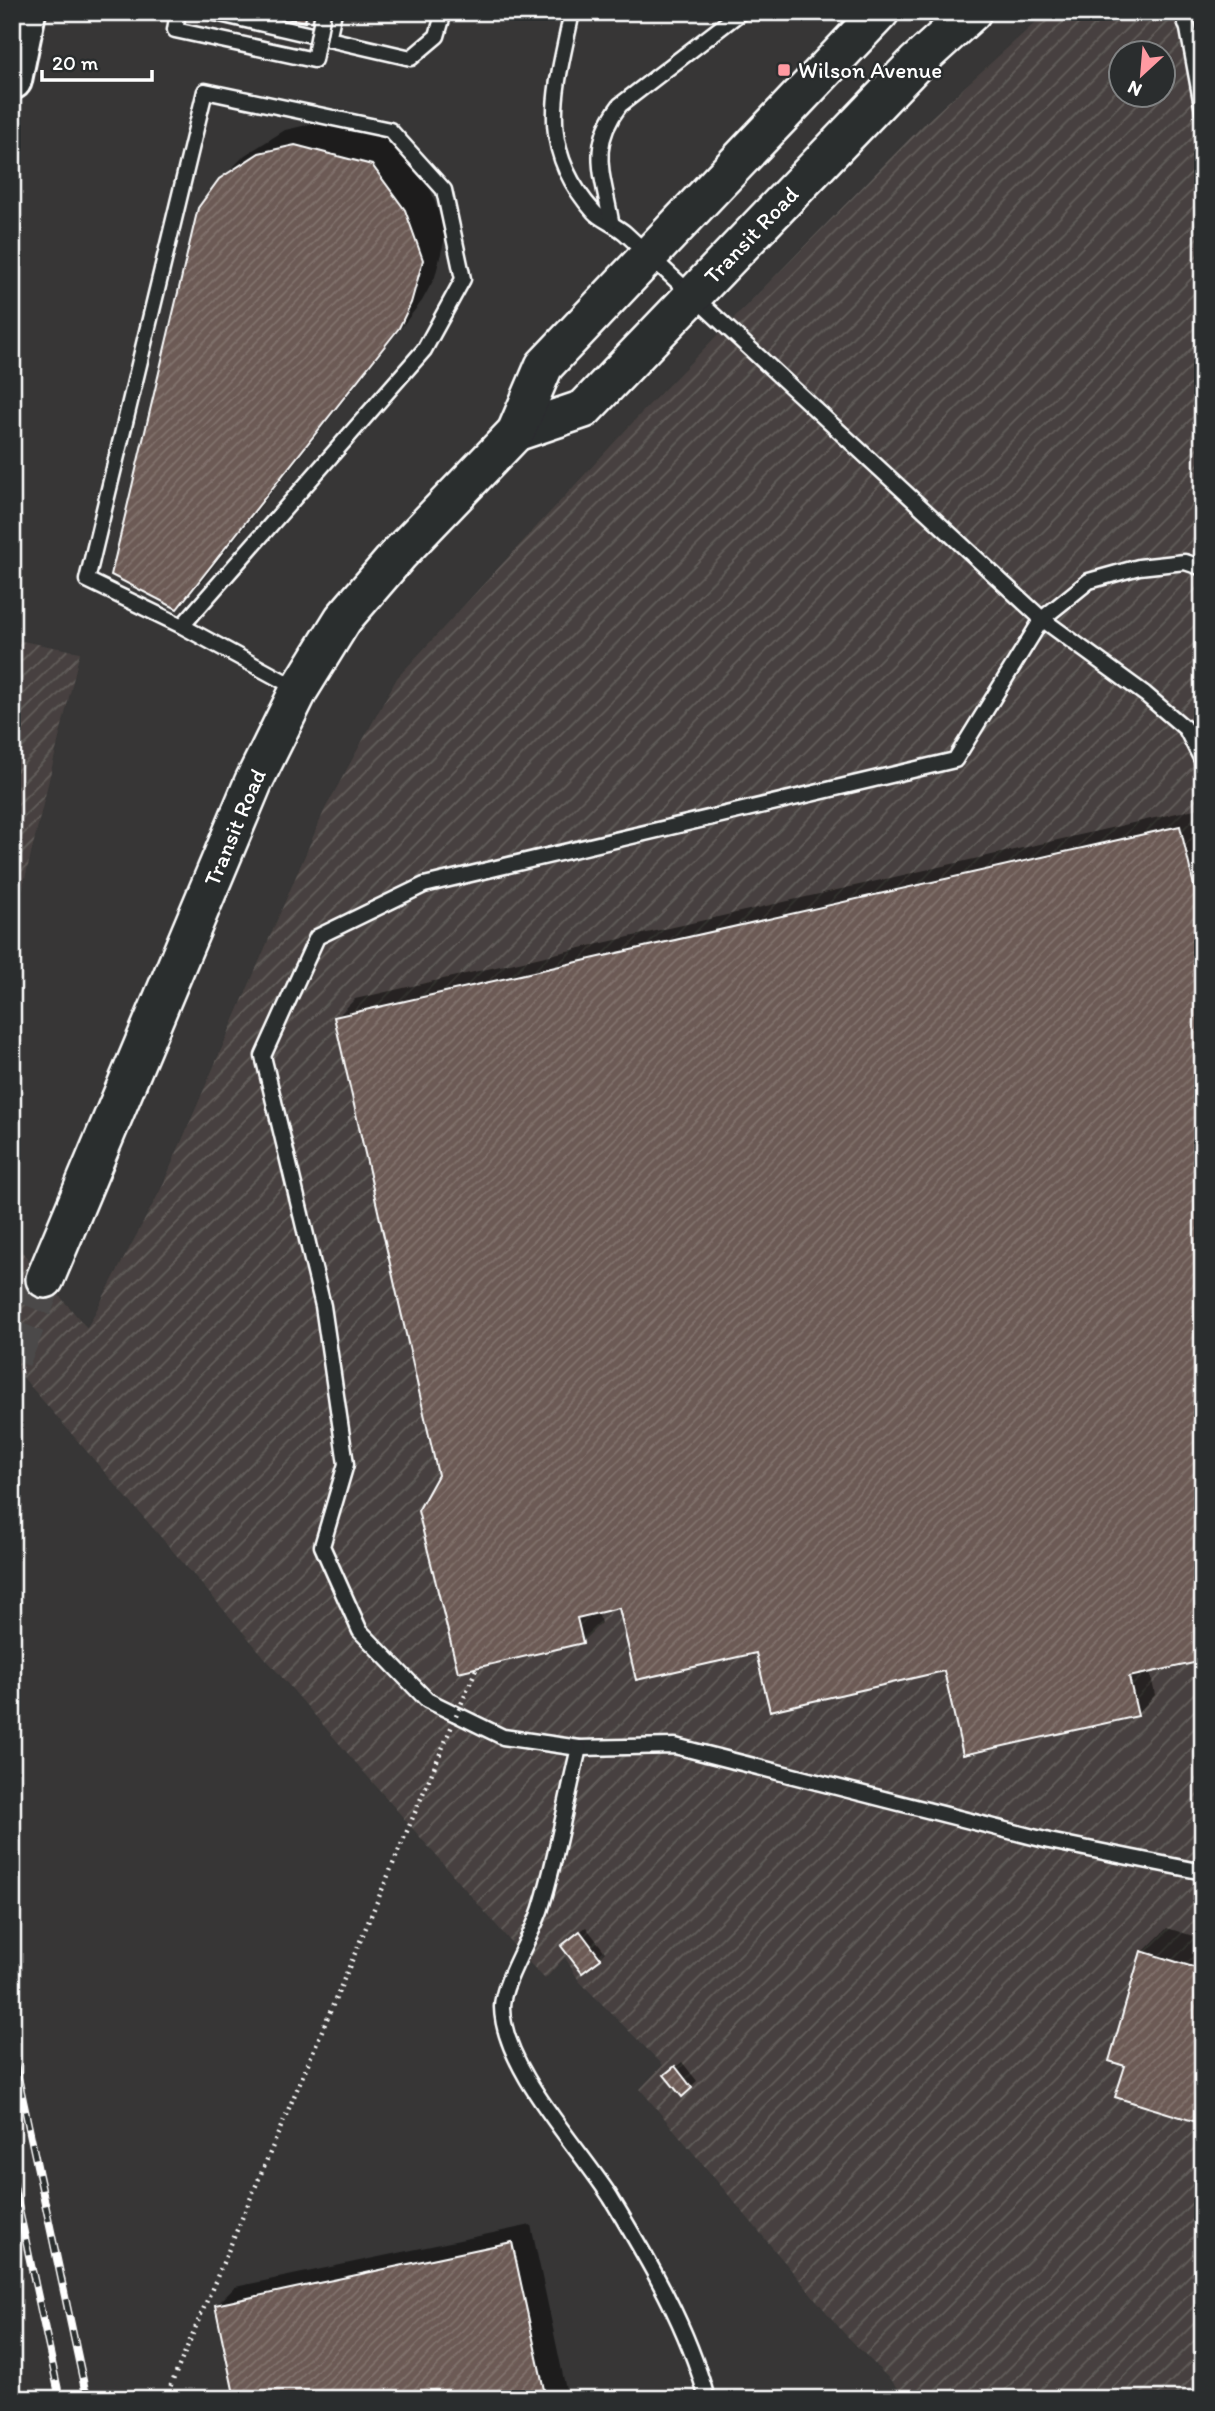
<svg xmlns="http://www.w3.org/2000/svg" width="1215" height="2411" viewBox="0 0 1215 2411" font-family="Itim,sans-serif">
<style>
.industrial{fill:url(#industrial-furrows);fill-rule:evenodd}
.shadow{fill:#0007}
.building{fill:url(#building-hatch);stroke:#fff;stroke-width:2}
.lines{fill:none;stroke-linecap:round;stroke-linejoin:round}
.tertiary-tunnel{stroke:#4b4a4a;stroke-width:37;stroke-dasharray:37 18;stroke-linecap:butt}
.service-casing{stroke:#fff;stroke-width:19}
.tertiary-casing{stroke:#fff;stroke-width:42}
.motorway-casing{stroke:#fff;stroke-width:44}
.service{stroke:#2a2d2e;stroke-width:14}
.tertiary{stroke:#2a2d2e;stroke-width:37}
.motorway{stroke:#2a2d2e;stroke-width:38}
.rail-casing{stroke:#fff;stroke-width:8}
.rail{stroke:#2a2d2e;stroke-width:5;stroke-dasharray:16;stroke-linecap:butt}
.service-bridge-casing{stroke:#fff;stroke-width:19;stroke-linecap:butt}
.path-bridge{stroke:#fff;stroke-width:4.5;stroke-dasharray:2 5;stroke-linecap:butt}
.service-bridge{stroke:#2a2d2e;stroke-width:14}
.poi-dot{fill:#ff9aa2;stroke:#2a2d2e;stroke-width:2.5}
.labels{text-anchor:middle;stroke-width:5;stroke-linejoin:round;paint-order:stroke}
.poi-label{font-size:23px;fill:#fff;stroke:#2a2d2e;text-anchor:start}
.street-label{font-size:23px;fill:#fff;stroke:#2a2d2e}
</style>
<defs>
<pattern id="industrial-furrows" width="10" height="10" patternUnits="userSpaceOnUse" patternTransform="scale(1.75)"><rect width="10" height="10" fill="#47413f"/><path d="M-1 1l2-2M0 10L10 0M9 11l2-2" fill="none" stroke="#635e5c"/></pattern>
<pattern id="building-hatch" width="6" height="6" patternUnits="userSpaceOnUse" patternTransform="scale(1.75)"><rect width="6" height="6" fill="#6c5a55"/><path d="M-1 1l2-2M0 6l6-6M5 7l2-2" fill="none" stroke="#82736e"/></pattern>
</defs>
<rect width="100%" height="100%" fill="#373636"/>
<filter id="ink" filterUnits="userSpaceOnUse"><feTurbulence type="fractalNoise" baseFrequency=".0143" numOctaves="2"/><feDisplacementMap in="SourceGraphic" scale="14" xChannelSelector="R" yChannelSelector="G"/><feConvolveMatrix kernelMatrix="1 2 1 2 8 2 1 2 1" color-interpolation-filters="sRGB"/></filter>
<g filter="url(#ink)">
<g class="industrial">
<path d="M1047 12H1203V2399H909L843 2332 640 2089 663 2065 579 1981 565 1957 545 1979 522 1955 19 1373 12 1360V1240L87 1328 161 1189 325 809 397 678 647 407 925 123ZM1120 52H1162V94H1120Z"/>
<polygon points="16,640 80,652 12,932 12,656"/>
</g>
<g class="shadow">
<polygon points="320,122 397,141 429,185 446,234 435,277 422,301 201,582 177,606 220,180 245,155 285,130"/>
<polygon points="1199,808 1203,825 1203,1659 1150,1671 1155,1695 1137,1714 945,1669 620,1606 598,1611 601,1623 582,1642 440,1476 336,1018 355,999"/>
<polygon points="586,1927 605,1952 600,1957 569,1940"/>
<polygon points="1167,1928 1203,1939 1203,2122 1127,2065 1143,1952"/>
<polygon points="682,2062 697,2081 682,2094 672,2070"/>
<polygon points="531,2225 568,2399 236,2399 216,2306 235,2287"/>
</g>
<g class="building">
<polygon points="258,12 307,12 305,22"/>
<polygon points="295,145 372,165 405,210 423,260 411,303 399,328 177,609 111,575 198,208 219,179 259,153"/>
<polygon points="1180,826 1203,924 1203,1661 1129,1677 1138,1716 963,1755 944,1671 770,1711 756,1653 636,1680 619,1608 577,1618 583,1643 458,1672 418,1511 438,1475 334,1017"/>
<polygon points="580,1931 601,1959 582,1973 561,1946"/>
<polygon points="1141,1951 1203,1970 1203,2124 1115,2097 1125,2066 1109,2061"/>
<polygon points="675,2066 692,2088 682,2097 664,2075"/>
<polygon points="512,2242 546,2399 235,2399 215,2305"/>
</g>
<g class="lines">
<polyline class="tertiary-tunnel" points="12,1359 45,1279"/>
<g class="service-casing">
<g id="service">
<polyline points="211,12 411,58 437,36 444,12"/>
<path d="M572 12C556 90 535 146 594 212 600 219 616 225 625 233L1042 619 1145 694 1186 729 1203 762"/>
<polyline points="1182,12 1188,29 1203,111"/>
<polyline points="328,39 334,12"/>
<path d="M611 221C603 174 588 147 620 105L741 12"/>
<polyline points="1203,568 1185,562 1139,567 1089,581 1042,619 955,760 424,885 317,937 263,1056 323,1306 346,1464 322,1546 360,1631 427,1700 503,1737 579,1748 675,1746 1049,1841 1203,1872"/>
<polyline points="182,626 424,350 463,279 444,190 390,130 205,91 87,580 182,626 298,689"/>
<path d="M579 1748C566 1801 557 1856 541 1908 533 1934 502 1983 502 2007 503 2068 578 2146 611 2198 649 2261 688 2327 707 2399"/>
</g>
</g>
<g class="tertiary-casing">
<g id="tertiary">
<path id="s1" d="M516 432 584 409 915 64 972 12"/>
<path id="s2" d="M45 1279 253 783 299 690 343 619 399 554 516 432 544 366 880 12"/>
</g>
</g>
<g class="motorway-casing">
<polyline id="motorway" points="12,80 26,12"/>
</g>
<use href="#service" class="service"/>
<use href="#tertiary" class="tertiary"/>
<use href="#motorway" class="motorway"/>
<g class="rail-casing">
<g id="rail">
<polyline points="12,2049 87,2399"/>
<polyline points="12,2177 60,2399"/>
</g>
</g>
<use href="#rail" class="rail"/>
<g class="service-bridge-casing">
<polyline id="service-bridge" points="178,12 175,30 314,60 323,12"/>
</g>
<polyline class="path-bridge" points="165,2399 477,1667"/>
<use href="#service-bridge" class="service-bridge"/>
</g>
</g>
<rect class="poi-dot" x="777" y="63" width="14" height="14" rx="3.5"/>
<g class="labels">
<g class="poi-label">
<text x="798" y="78">Wilson Avenue</text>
</g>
<g class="street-label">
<text dy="8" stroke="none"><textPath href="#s1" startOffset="313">Transit Road</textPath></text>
<text dy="8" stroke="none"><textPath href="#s2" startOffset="490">Transit Road</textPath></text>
</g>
</g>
<rect width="1215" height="2411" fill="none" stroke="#2a2d2e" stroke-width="42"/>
<rect x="21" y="21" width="1173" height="2369" fill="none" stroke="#fff" stroke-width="2.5" filter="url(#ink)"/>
<g transform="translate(1142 74) rotate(206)"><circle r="33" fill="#2a2d2e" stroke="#7f8182" stroke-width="2"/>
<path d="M0-5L12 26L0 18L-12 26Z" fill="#ff9aa2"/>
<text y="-10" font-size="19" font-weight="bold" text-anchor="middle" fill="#ffffff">N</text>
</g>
<path d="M42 70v10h110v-10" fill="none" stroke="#ffffff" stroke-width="3.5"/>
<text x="52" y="70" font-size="21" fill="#ffffff" stroke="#2a2d2e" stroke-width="5" paint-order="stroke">20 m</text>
</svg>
